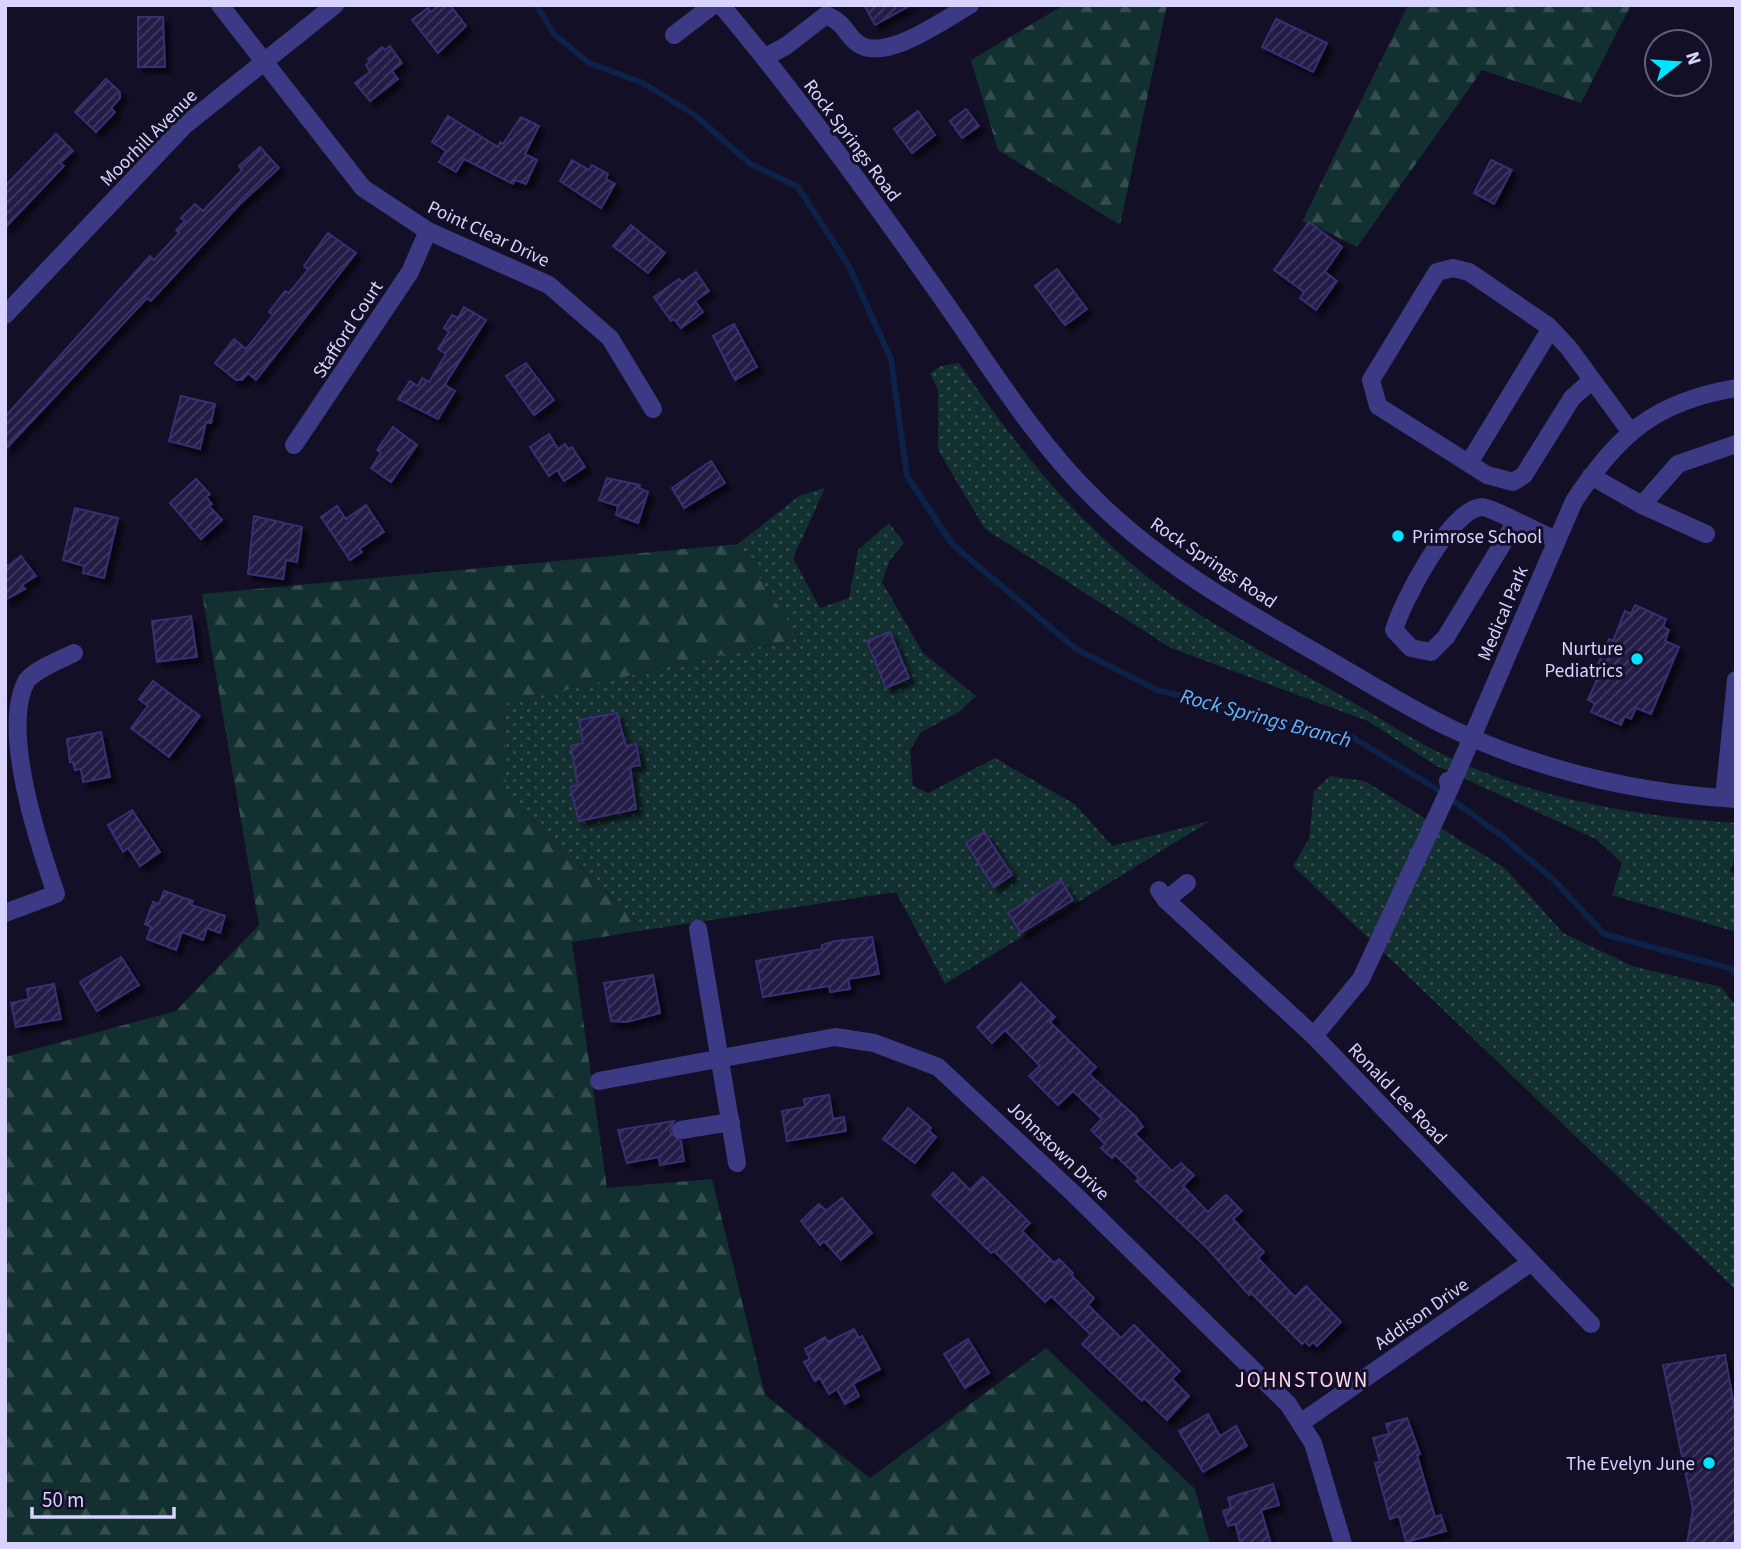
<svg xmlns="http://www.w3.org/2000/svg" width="1741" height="1549" viewBox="0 0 1741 1549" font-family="'Source Sans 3',sans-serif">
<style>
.grass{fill:url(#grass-dots)}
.forest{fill:url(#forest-firs)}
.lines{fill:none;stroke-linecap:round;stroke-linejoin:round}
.stream{stroke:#0c2248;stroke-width:6}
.building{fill:url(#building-hatch);stroke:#3b2d73;stroke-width:2;filter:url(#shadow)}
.minor{stroke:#3d3a85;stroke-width:18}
.poi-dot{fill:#00e5ff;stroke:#130f26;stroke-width:2.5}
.labels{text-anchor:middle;stroke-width:6;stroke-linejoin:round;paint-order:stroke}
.street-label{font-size:19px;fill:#d9d4ff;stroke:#130f26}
.poi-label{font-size:19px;fill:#d9d4ff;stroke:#130f26;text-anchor:end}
.water-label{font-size:21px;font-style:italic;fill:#62b6ff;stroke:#130f26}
.neighbourhood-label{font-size:21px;letter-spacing:2px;fill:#ffd6f0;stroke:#130f26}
</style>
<defs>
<pattern id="grass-dots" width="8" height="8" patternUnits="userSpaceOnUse" patternTransform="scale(1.75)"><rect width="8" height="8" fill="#12302f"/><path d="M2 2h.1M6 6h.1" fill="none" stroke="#344d4e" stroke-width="1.8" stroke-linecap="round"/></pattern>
<pattern id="forest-firs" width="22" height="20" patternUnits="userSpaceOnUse" patternTransform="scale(1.75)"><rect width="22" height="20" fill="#12302f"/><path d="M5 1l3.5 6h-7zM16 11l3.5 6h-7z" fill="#344d4e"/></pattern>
<pattern id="building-hatch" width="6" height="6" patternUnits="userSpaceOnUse" patternTransform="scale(1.75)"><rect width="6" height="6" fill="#241b47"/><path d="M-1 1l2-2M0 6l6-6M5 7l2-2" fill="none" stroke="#433b63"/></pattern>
<filter id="shadow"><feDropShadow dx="5.5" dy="5.5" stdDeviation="2" flood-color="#0009"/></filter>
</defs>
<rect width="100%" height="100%" fill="#130f26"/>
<g class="grass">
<path d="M959 363C1012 440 1063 506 1135 567 1195 618 1269 655 1337 693 1376 715 1413 741 1453 759 1542 800 1639 817 1736 823V856L1730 870 1736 876V932L1612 895 1622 863 1596 839 1435 765 1368 721 1171 648 985 529 938 450V390L930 373 941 366Z"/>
<polygon points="825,488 793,558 820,608 849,598 858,550 889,523 904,543 890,560 882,582 923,653 976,696 959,712 921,732 910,750 913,786 928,793 995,758 1076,805 1112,846 1210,821 945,984 896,892 645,930 506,793 504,703 799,638 738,544 799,496"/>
<polygon points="1330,776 1365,781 1505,868 1563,933 1632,966 1721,987 1736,1006 1736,1290 1293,866 1309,839 1314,791"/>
</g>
<g class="forest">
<polygon points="1064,5 1167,5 1120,225 998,150 971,60"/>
<polygon points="1408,5 1631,5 1581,103 1482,70 1357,247 1309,223 1302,222"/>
<polygon points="738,544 799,638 504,704 506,793 645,930 572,942 607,1188 712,1179 765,1395 870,1478 1046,1348 1195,1489 1210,1544 5,1544 5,1057 176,1011 259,925 202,594"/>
</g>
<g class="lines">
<polyline class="stream" points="536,5 554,34 589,63 643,83 695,115 749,163 798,187 849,266 891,359 907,476 952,544 1076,649 1157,690 1352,737 1440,791 1502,836 1554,880 1604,934 1732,969 1736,974"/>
</g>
<g class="building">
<polygon points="439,5 450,5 466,26 438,53 412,20 428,8 431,12"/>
<polygon points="864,5 911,5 875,25"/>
<polygon points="138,17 163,17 165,67 138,67"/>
<polygon points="1276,19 1327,43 1313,72 1262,47"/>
<polygon points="390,46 402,63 392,71 398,79 370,101 355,83 370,72 366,65 370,61 368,59 382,47 385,50"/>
<polygon points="106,79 120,92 120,98 111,108 115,112 96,132 75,112"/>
<polygon points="966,109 979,126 962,138 950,121"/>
<polygon points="918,111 935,135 912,153 894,129"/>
<polygon points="448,116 498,147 500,142 503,144 521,117 539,126 525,154 537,160 526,184 515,180 513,184 464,159 456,172 439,162 446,151 432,142"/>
<polygon points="56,134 73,151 60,163 64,166 5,228 5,186"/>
<polygon points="260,147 279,168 240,204 151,301 147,298 5,450 5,417 150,256 154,260 179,233 176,230 185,221 181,218 195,204 203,211 242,170 239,166"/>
<polygon points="572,160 589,170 592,165 608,174 606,179 615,184 601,208 560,181"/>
<polygon points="1491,160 1512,170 1494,204 1474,193"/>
<polygon points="1309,222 1342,247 1325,272 1337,281 1316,310 1300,298 1304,292 1274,270"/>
<polygon points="631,225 665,253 648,273 613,246"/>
<polygon points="328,233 356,253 256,380 248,373 242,380 236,380 215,363 234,339 246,349 273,315 269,312 285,291 289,293 308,270 304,266"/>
<polygon points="1057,269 1087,309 1065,325 1035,286"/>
<polygon points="696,272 709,291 695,301 703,312 681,328 674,319 671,321 654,297 679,279 682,282"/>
<polygon points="464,307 486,320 447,381 445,385 455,391 438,419 398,399 410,381 418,386 422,378 429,382 446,354 438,349 449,332 444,328 452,315 458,318"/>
<polygon points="734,324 757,367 735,380 713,336"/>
<polygon points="526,363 554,400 534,415 506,376"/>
<polygon points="181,396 215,404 211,423 206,422 200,449 169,441"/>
<polygon points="393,427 417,445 391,482 371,468 381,453 377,450"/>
<polygon points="549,434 558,449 565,444 568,449 572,447 585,467 564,481 557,470 549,476 530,447"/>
<polygon points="711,461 725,483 684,508 672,488"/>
<polygon points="607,478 640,485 639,488 648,492 638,523 616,515 618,506 599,500"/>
<polygon points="196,479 210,494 206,497 212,504 209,506 222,520 201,539 170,503"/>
<polygon points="366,505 384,532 359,549 362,552 350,560 321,517 337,506 346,519"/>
<polygon points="75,508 118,518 104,578 83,573 84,566 63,560"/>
<polygon points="254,516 302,527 297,562 286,560 283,579 248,574"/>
<polygon points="21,556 36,576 22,585 25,589 5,600 5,563 8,566"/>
<polygon points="1635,605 1666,619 1663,627 1669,630 1665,641 1679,647 1651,714 1636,708 1631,719 1625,716 1621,725 1591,712 1595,703 1588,700 1600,672 1595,671 1609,639 1613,641 1625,611 1631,614"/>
<polygon points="191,616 197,657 157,662 152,621"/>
<polygon points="890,632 909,678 886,688 867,641"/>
<polygon points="153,681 200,716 169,757 131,728 148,706 139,699"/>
<polygon points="617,713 626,746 636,744 640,765 630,767 636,809 579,821 570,787 578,785 571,746 583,743 579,720"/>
<polygon points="101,732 110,777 83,782 81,769 75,770 73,762 70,762 67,739"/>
<polygon points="132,810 160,852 140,866 128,848 123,852 108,825"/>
<polygon points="984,832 1012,875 994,887 966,843"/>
<polygon points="1061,880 1073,900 1021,933 1008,913"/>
<polygon points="164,891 193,901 191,905 225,916 220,933 207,928 203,940 182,932 176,950 147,939 151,927 145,924 153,902 159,904"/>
<polygon points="872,937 879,974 848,979 850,989 830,992 829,986 763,997 756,961 822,949 822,945 835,941"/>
<polygon points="121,957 139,985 97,1011 80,982"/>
<polygon points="653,975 660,1013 627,1022 611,1021 604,983"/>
<polygon points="1021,983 1055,1017 1050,1022 1096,1067 1089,1074 1136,1117 1143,1127 1135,1134 1172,1171 1181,1163 1194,1175 1183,1186 1208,1212 1226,1195 1242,1211 1233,1219 1264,1252 1258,1258 1295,1297 1306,1286 1341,1322 1317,1346 1313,1342 1309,1346 1305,1341 1302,1344 1251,1293 1249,1295 1207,1248 1136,1181 1139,1178 1115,1155 1112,1158 1101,1148 1105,1144 1091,1130 1102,1119 1073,1091 1058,1105 1029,1076 1040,1066 1005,1030 992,1043 977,1027"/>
<polygon points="54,984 61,1019 16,1027 11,1003 29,999 27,989"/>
<polygon points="829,1095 833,1119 844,1117 846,1131 787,1141 782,1111 805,1107 804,1099"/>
<polygon points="908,1108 925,1122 931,1128 929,1131 936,1137 915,1163 883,1139"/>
<polygon points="674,1121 670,1132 681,1141 684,1161 660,1165 659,1157 627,1163 618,1130"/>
<polygon points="953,1173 970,1190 983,1177 1030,1223 1022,1231 1054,1263 1059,1259 1073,1273 1071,1275 1094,1298 1088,1305 1121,1338 1134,1325 1180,1371 1172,1379 1189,1396 1167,1420 1144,1398 1142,1401 1082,1344 1091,1335 1051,1296 1045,1302 994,1251 991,1253 932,1195"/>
<polygon points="842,1198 872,1233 841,1260 824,1241 820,1245 801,1221 819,1204 826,1211"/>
<polygon points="854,1329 859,1338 862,1336 880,1369 853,1384 859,1396 845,1404 837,1389 829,1394 820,1378 815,1381 804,1362 810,1359 805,1349 825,1337 828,1342"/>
<polygon points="968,1339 989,1373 965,1388 944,1354"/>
<polygon points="1725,1355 1736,1417 1736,1544 1687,1544 1693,1509 1663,1365"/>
<polygon points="1208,1414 1220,1436 1236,1426 1247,1446 1203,1472 1179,1431"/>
<polygon points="1407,1418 1420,1454 1417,1455 1435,1517 1441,1515 1446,1531 1406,1542 1399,1516 1390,1519 1375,1463 1380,1462 1373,1438 1389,1434 1386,1424"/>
<polygon points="1273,1484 1279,1505 1261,1510 1271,1544 1241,1544 1235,1524 1228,1526 1223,1511 1231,1508 1228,1498"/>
</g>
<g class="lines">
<g class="minor">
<polyline points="220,5 363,188 428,231 549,285 610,338 653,409"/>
<path d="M721 5C801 100 873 200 944 301 991 368 1036 442 1095 499 1157 561 1234 605 1310 649 1356 675 1402 705 1450 728 1541 771 1636 793 1736 799"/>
<polyline points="674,35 713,5"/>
<path d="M765 57 786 46 826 15C848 25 843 32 857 43 884 64 945 19 970 5"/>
<polyline points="5,315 184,126 335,5"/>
<polyline points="1591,381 1572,398 1524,475 1513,482 1487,475 1378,406 1371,380 1437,272 1453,268 1469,272 1548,326 1568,347 1630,431"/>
<polyline points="294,445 410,272 428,231"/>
<polyline points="1469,463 1550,330"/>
<polyline points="1591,476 1642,505"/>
<path d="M1515 523 1446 637 1431 652 1411 648 1394 630C1402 602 1451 508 1482 507 1490 507 1544 535 1556 540"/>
<polyline points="1706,534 1642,505 1678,464 1736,444"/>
<path d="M1448 781 1450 788 1574 501C1620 433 1654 402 1736 388"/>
<polyline points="1724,798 1736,680"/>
<polyline points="1159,890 1166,900 1314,1036 1591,1324"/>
<polyline points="1166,900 1187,883"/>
<path d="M5 913 56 894C38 842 0 728 27 680 38 668 60 660 74 653"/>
<polyline points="698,929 737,1163"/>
<polyline points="1314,1036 1361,979 1450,788 1448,781"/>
<polyline points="599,1081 835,1037 874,1043 938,1067 1074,1194 1288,1404 1313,1443 1343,1544"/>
<polyline points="681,1130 731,1122"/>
<polyline points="1302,1422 1530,1263"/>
</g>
</g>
<g class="poi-dot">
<circle cx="1398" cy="536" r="7"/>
<circle cx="1637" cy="659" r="7"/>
<circle cx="1709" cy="1463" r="7"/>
</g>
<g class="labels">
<g class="street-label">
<text transform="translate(148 137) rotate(-45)" y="7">Moorhill Avenue</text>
<text transform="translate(853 140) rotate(53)" y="7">Rock Springs Road</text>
<text transform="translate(489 233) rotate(25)" y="7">Point Clear Drive</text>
<text transform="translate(347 329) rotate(-57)" y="7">Stafford Court</text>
<text transform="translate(1214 562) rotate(34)" y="7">Rock Springs Road</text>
<text transform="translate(1502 613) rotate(-67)" y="7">Medical Park</text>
<text transform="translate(1398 1093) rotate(46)" y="7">Ronald Lee Road</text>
<text transform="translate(1059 1150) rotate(44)" y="7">Johnstown Drive</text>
<text transform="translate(1421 1313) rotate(-35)" y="7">Addison Drive</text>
</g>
<g class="poi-label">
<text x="1412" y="543" text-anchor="start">Primrose School</text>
<text x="1623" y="655">Nurture<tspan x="1623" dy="22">Pediatrics</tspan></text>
<text x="1695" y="1470">The Evelyn June</text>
</g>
<g class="water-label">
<text transform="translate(1266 718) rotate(15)" y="7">Rock Springs Branch</text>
</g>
<g class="neighbourhood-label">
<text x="1302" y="1387">JOHNSTOWN</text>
</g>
</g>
<rect width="1741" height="1549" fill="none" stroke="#d9d4ff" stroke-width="14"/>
<g transform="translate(1678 63) rotate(73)"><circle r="33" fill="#130f26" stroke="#625e7d" stroke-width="2"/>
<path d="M0-5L12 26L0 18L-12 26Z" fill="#00e5ff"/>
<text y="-10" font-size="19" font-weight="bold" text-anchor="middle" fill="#d9d4ff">N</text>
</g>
<path d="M32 1507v10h142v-10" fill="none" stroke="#d9d4ff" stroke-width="3.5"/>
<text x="42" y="1507" font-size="21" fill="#d9d4ff" stroke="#130f26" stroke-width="5" paint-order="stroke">50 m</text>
</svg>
